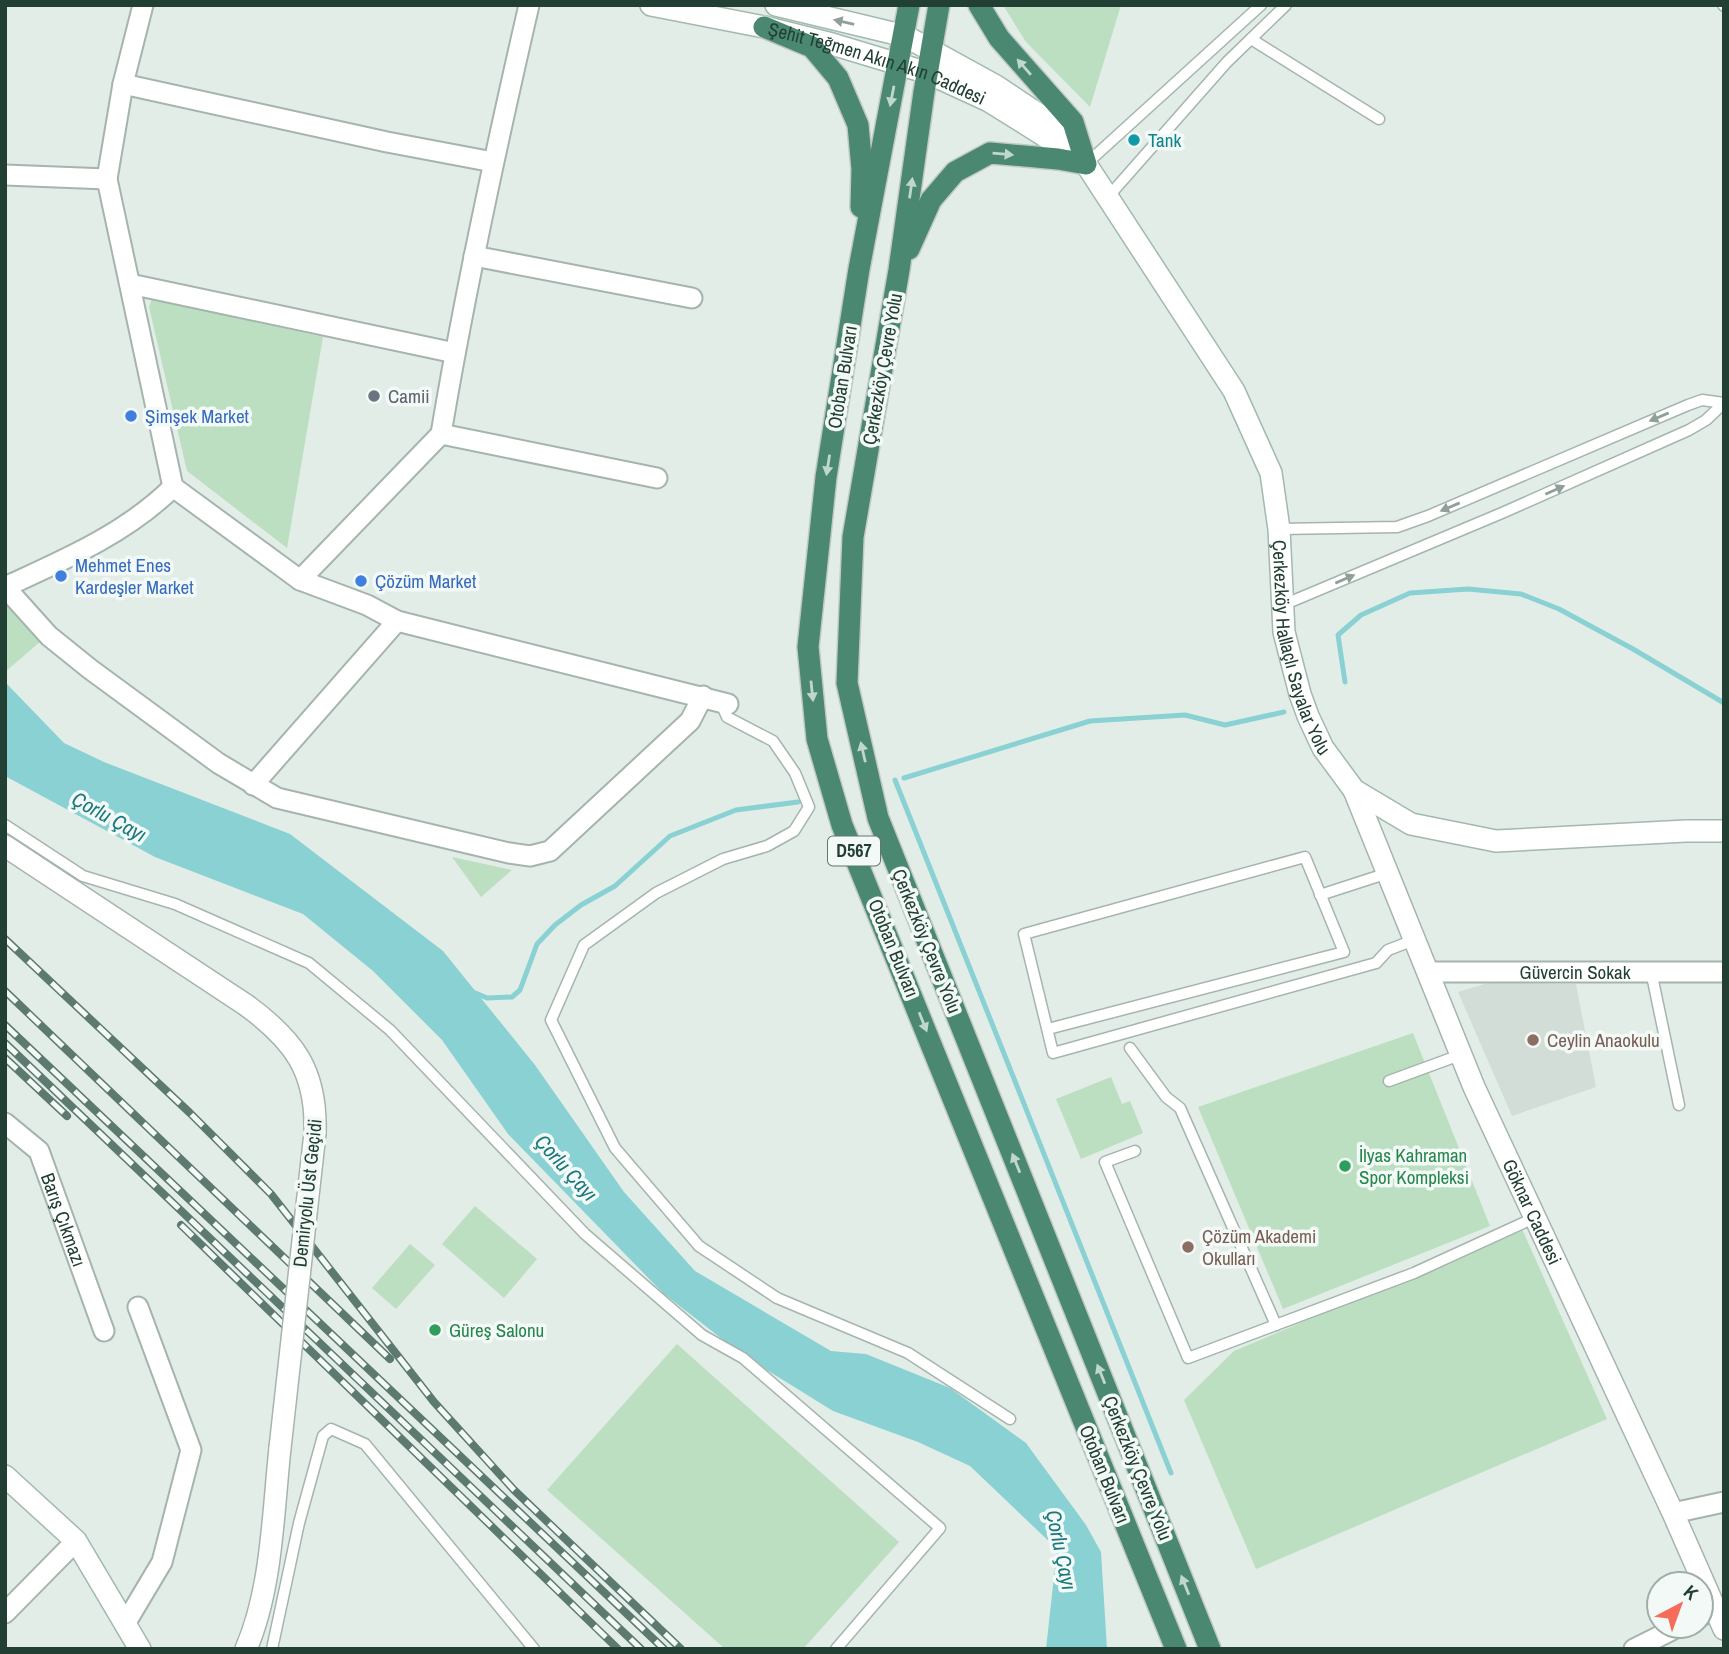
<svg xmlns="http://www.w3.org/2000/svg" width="1729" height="1654" viewBox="0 0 1729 1654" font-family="'Archivo Narrow',sans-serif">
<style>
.built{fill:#d1ddd6}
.green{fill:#bbdfc0}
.water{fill:#8ad1d3}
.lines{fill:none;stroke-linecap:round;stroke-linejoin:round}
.stream{stroke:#8ad1d3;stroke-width:5}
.service-casing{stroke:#a5b5ad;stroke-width:13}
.minor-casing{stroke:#a5b5ad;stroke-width:23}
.tertiary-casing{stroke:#a5b5ad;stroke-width:24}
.secondary-casing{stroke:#a1b9ae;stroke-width:24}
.trunk-casing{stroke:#c1c9c6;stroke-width:24}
.service{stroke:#fff;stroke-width:10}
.minor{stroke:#fff;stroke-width:19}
.tertiary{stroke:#fff;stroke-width:21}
.secondary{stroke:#fff;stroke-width:21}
.trunk{stroke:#4a8872;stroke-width:21}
.rail-casing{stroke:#5c7a6f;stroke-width:8}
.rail{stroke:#f3f9f6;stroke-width:5;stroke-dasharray:16;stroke-linecap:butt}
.tertiary-bridge-casing{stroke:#a5b5ad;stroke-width:24;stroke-linecap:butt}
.tertiary-bridge{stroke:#fff;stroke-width:21}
.oneway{fill:#909f99}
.oneway2{fill:#c0d7ce}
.culture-dot{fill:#0f9aa8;stroke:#f3f9f6;stroke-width:2.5}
.worship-dot{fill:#6b7280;stroke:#f3f9f6;stroke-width:2.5}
.shop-dot{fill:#3f7fe0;stroke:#f3f9f6;stroke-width:2.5}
.education-dot{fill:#8d6e63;stroke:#f3f9f6;stroke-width:2.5}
.leisure-dot{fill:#2e9e5b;stroke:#f3f9f6;stroke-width:2.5}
.labels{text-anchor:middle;stroke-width:7;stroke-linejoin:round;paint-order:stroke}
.shield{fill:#f3f9f6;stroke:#61776e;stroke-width:2}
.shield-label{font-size:18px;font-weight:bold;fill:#223f33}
.street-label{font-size:19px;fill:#223f33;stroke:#f3f9f6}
.culture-label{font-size:19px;fill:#0d838f;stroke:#f3f9f6;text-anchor:start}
.worship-label{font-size:19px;fill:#5b616d;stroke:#f3f9f6;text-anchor:start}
.shop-label{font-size:19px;fill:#366cbe;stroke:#f3f9f6;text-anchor:start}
.education-label{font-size:19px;fill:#785e54;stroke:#f3f9f6;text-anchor:start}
.leisure-label{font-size:19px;fill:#27864d;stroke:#f3f9f6;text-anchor:start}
.water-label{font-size:21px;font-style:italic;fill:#1a787d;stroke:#f3f9f6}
</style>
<rect width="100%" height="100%" fill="#e3ede7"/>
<polygon class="built" points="1488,983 1576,984 1596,1087 1512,1116 1458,992"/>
<g class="green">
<polygon points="1003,5 1121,5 1090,107 1026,42"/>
<polygon points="152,299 323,337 287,548 187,471 149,307"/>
<polygon points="5,596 41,641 5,672"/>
<polygon points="452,857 512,870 481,897"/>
<polygon points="1413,1033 1490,1226 1283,1309 1198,1107"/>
<polygon points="1111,1077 1122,1104 1130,1101 1143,1133 1081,1159 1056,1099"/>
<polygon points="475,1206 537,1259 504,1298 442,1244"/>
<polygon points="1522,1229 1607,1419 1256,1569 1184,1400 1234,1351"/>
<polygon points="410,1244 435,1265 396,1309 372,1288"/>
<polygon points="677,1344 899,1542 803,1649 725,1649 547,1490"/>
</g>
<polygon class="water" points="5,682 64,743 104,762 290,834 443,951 535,1065 624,1192 695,1271 831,1351 866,1354 950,1388 1026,1443 1086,1525 1101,1552 1107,1649 1046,1649 1057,1549 970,1466 918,1442 833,1411 744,1356 663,1293 508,1134 442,1040 373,971 303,914 155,857 5,776"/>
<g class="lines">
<g class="stream">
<polyline points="1345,682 1338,635 1361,615 1410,593 1468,589 1521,594 1559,609 1633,649 1724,703"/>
<polyline points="904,778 1090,721 1185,715 1225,725 1284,712"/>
<polyline points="895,780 1171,1473"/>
<polyline points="473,992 487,998 512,997 520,990 537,944 555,925 581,905 615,886 670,836 736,810 798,802"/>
</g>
<g class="service-casing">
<g id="service">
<polyline points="1723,5 1724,6"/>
<polyline points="1251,39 1379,119"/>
<polyline points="1086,164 1261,5"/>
<polyline points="1108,197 1227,62 1286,5"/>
<polyline points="1279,529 1397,527 1428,516 1688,405 1702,400 1724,403"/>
<polyline points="1283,605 1502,513 1689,430 1706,420 1724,403"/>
<polyline points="720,701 727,717 773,741 795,773 809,807 794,831 767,846 723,859 656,893 584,945 551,1020 615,1148 699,1246 777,1298 908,1353 1010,1419"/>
<polyline points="5,825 83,876 175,904 309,963 390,1030 585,1234 702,1335 743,1358 940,1528 836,1649"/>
<polyline points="1320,895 1388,873"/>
<polyline points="1651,971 1679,1105"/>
<polyline points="1048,1029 1344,952 1305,857 1024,934 1053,1053 1376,963 1388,950 1414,940"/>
<polyline points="1130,1048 1166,1097 1180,1108 1276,1325"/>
<polyline points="1389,1081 1460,1055"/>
<polyline points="1135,1151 1105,1162 1188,1358 1414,1273 1534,1218"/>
<polyline points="272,1649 299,1523 323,1436 331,1429 365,1444 534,1649"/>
</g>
</g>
<g class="minor-casing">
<g id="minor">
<polyline points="143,5 123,84 107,179 173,487 300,580 441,434"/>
<path d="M529 5C496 148 465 290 441 434L657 478"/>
<polyline points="123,84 387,142 493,162"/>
<polyline points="5,175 107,179"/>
<polyline points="474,256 692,298"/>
<polyline points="130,284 455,353"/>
<path d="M173 487C127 533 64 560 5 587L49 636 90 669 218 763 277 798 509 853 530 856 550 851 690 721 703 696"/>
<polyline points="300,580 367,605 397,621 728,704"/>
<polyline points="253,785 397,621"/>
<path id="s1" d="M1428 972H1724"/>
<path id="s2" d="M5 1123 39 1151 104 1331"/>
<polyline points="1673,1513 1724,1502"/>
<polyline points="5,1613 76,1541"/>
<polyline points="1701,1616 1715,1609"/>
<polyline points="125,1624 162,1562 191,1450 138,1307"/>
<polyline points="1634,1649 1680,1626"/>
</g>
</g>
<g class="tertiary-casing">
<g id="tertiary">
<path id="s3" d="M1354 790 1474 1087 1673 1513 1724 1629"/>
<path d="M5 846 246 1005C294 1040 317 1071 315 1133"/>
<path d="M246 1649C272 1589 273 1513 280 1448"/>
</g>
</g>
<g class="secondary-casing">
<g id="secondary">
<path id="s4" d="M651 5 764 27 832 44 928 73 989 101 1056 143"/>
<path id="s5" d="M776 5 905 36 996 86 1059 128 1086 164 1234 391 1271 473 1279 529 1284 632 1300 694 1308 716 1323 748 1354 790 1411 824 1496 841 1686 831H1724"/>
<polyline points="5,1476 76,1541 140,1649"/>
</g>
</g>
<g class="trunk-casing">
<g id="trunk">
<polyline points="909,5 859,269 826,477 808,647 817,739 842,825 1176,1649"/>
<polyline points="939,5 924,92 899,270 853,537 847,683 878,818 1210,1649"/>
<polyline points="764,27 812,47 838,78 858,125 862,169 861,207"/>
<polyline points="909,249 931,200 955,172 990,153 1058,159 1086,164 1073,122 999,38 979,5"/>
</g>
</g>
<use href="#service" class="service"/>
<use href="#minor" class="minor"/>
<use href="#tertiary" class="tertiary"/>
<use href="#secondary" class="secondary"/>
<use href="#trunk" class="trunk"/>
<g class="rail-casing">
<g id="rail">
<polyline points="5,939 190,1113 271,1194 434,1402 514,1490 681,1649"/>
<polyline points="5,991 390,1359"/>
<polyline points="5,1025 664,1649"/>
<polyline points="5,1043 641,1649"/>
<polyline points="5,1058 67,1116"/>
<polyline points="181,1225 618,1649"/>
</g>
</g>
<use href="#rail" class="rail"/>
<g class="tertiary-bridge-casing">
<polyline id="tertiary-bridge" points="280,1448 315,1133"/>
</g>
<use href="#tertiary-bridge" class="tertiary-bridge"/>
</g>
<defs><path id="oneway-solid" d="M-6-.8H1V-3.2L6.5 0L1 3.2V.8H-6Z" transform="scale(1.75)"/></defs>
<g class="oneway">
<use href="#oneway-solid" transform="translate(844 22) rotate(-167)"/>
<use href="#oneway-solid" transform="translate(1659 417) rotate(157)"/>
<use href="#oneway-solid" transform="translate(1555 490) rotate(-24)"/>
<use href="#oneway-solid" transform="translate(1450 507) rotate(157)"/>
<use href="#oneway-solid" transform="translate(1345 579) rotate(-23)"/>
</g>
<g class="oneway2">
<use href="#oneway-solid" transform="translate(1024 67) rotate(-131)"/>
<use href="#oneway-solid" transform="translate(892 96) rotate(101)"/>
<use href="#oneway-solid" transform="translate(1003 154) rotate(5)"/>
<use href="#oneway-solid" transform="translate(911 188) rotate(-82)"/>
<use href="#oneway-solid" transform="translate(828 465) rotate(99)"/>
<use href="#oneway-solid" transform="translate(812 691) rotate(84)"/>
<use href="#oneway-solid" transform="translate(863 752) rotate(-103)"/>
<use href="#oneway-solid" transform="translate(923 1022) rotate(68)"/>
<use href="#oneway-solid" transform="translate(1016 1163) rotate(-112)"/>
<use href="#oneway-solid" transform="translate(1101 1374) rotate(-112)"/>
<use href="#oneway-solid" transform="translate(1185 1585) rotate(-112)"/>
</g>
<circle class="culture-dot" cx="1134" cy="140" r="7"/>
<circle class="worship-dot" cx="374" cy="396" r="7"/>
<g class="shop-dot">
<circle cx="131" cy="416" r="7"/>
<circle cx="61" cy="576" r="7"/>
<circle cx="361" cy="581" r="7"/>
</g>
<g class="education-dot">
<circle cx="1533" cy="1040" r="7"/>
<circle cx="1188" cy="1247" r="7"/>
</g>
<g class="leisure-dot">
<circle cx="1345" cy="1166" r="7"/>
<circle cx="435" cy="1330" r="7"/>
</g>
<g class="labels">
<rect class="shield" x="828" y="836.5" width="52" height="29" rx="5"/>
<g class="shield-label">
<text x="854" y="857">D567</text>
</g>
<g class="street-label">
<text dy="7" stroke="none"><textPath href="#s4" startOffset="234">Şehit Teğmen Akın Akın Caddesi</textPath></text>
<text transform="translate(882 369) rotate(-80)" y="7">Çerkezköy Çevre Yolu</text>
<text transform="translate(842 377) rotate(-81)" y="7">Otoban Bulvarı</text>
<text dy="7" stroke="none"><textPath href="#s5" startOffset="896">Çerkezköy Hallaçlı Sayalar Yolu</textPath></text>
<text transform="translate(927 941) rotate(68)" y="7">Çerkezköy Çevre Yolu</text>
<text transform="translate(894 948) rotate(68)" y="7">Otoban Bulvarı</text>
<text dy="7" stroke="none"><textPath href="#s1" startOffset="147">Güvercin Sokak</textPath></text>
<text transform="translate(307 1193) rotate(-84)" y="7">Demiryolu Üst Geçidi</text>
<text dy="7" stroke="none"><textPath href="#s3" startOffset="458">Göknar Caddesi</textPath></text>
<text dy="7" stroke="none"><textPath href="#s2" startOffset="117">Barış Çıkmazı</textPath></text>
<text transform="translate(1138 1468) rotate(68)" y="7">Çerkezköy Çevre Yolu</text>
<text transform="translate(1105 1474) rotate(68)" y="7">Otoban Bulvarı</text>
</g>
<g class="culture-label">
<text x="1148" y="147">Tank</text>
</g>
<g class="worship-label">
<text x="388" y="403">Camii</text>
</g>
<g class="shop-label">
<text x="145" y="423">Şimşek Market</text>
<text x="75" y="572">Mehmet Enes<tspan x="75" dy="22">Kardeşler Market</tspan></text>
<text x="375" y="588">Çözüm Market</text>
</g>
<g class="education-label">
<text x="1547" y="1047">Ceylin Anaokulu</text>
<text x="1202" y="1243">Çözüm Akademi<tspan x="1202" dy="22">Okulları</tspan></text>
</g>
<g class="leisure-label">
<text x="1359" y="1162">İlyas Kahraman<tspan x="1359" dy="22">Spor Kompleksi</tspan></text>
<text x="449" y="1337">Güreş Salonu</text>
</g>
<g class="water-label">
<text transform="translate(109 817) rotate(29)" y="7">Çorlu Çayı</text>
<text transform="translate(566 1168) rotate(48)" y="7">Çorlu Çayı</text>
<text transform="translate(1061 1550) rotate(78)" y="7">Çorlu Çayı</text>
</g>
</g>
<rect width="1729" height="1654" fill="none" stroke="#223f33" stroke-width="14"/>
<g transform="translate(1680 1605) rotate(41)"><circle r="33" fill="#f3f9f6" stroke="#9fafa8" stroke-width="2"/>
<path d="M0-5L12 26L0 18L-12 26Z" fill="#f56c59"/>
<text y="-10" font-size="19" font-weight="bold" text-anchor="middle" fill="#223f33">K</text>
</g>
</svg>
